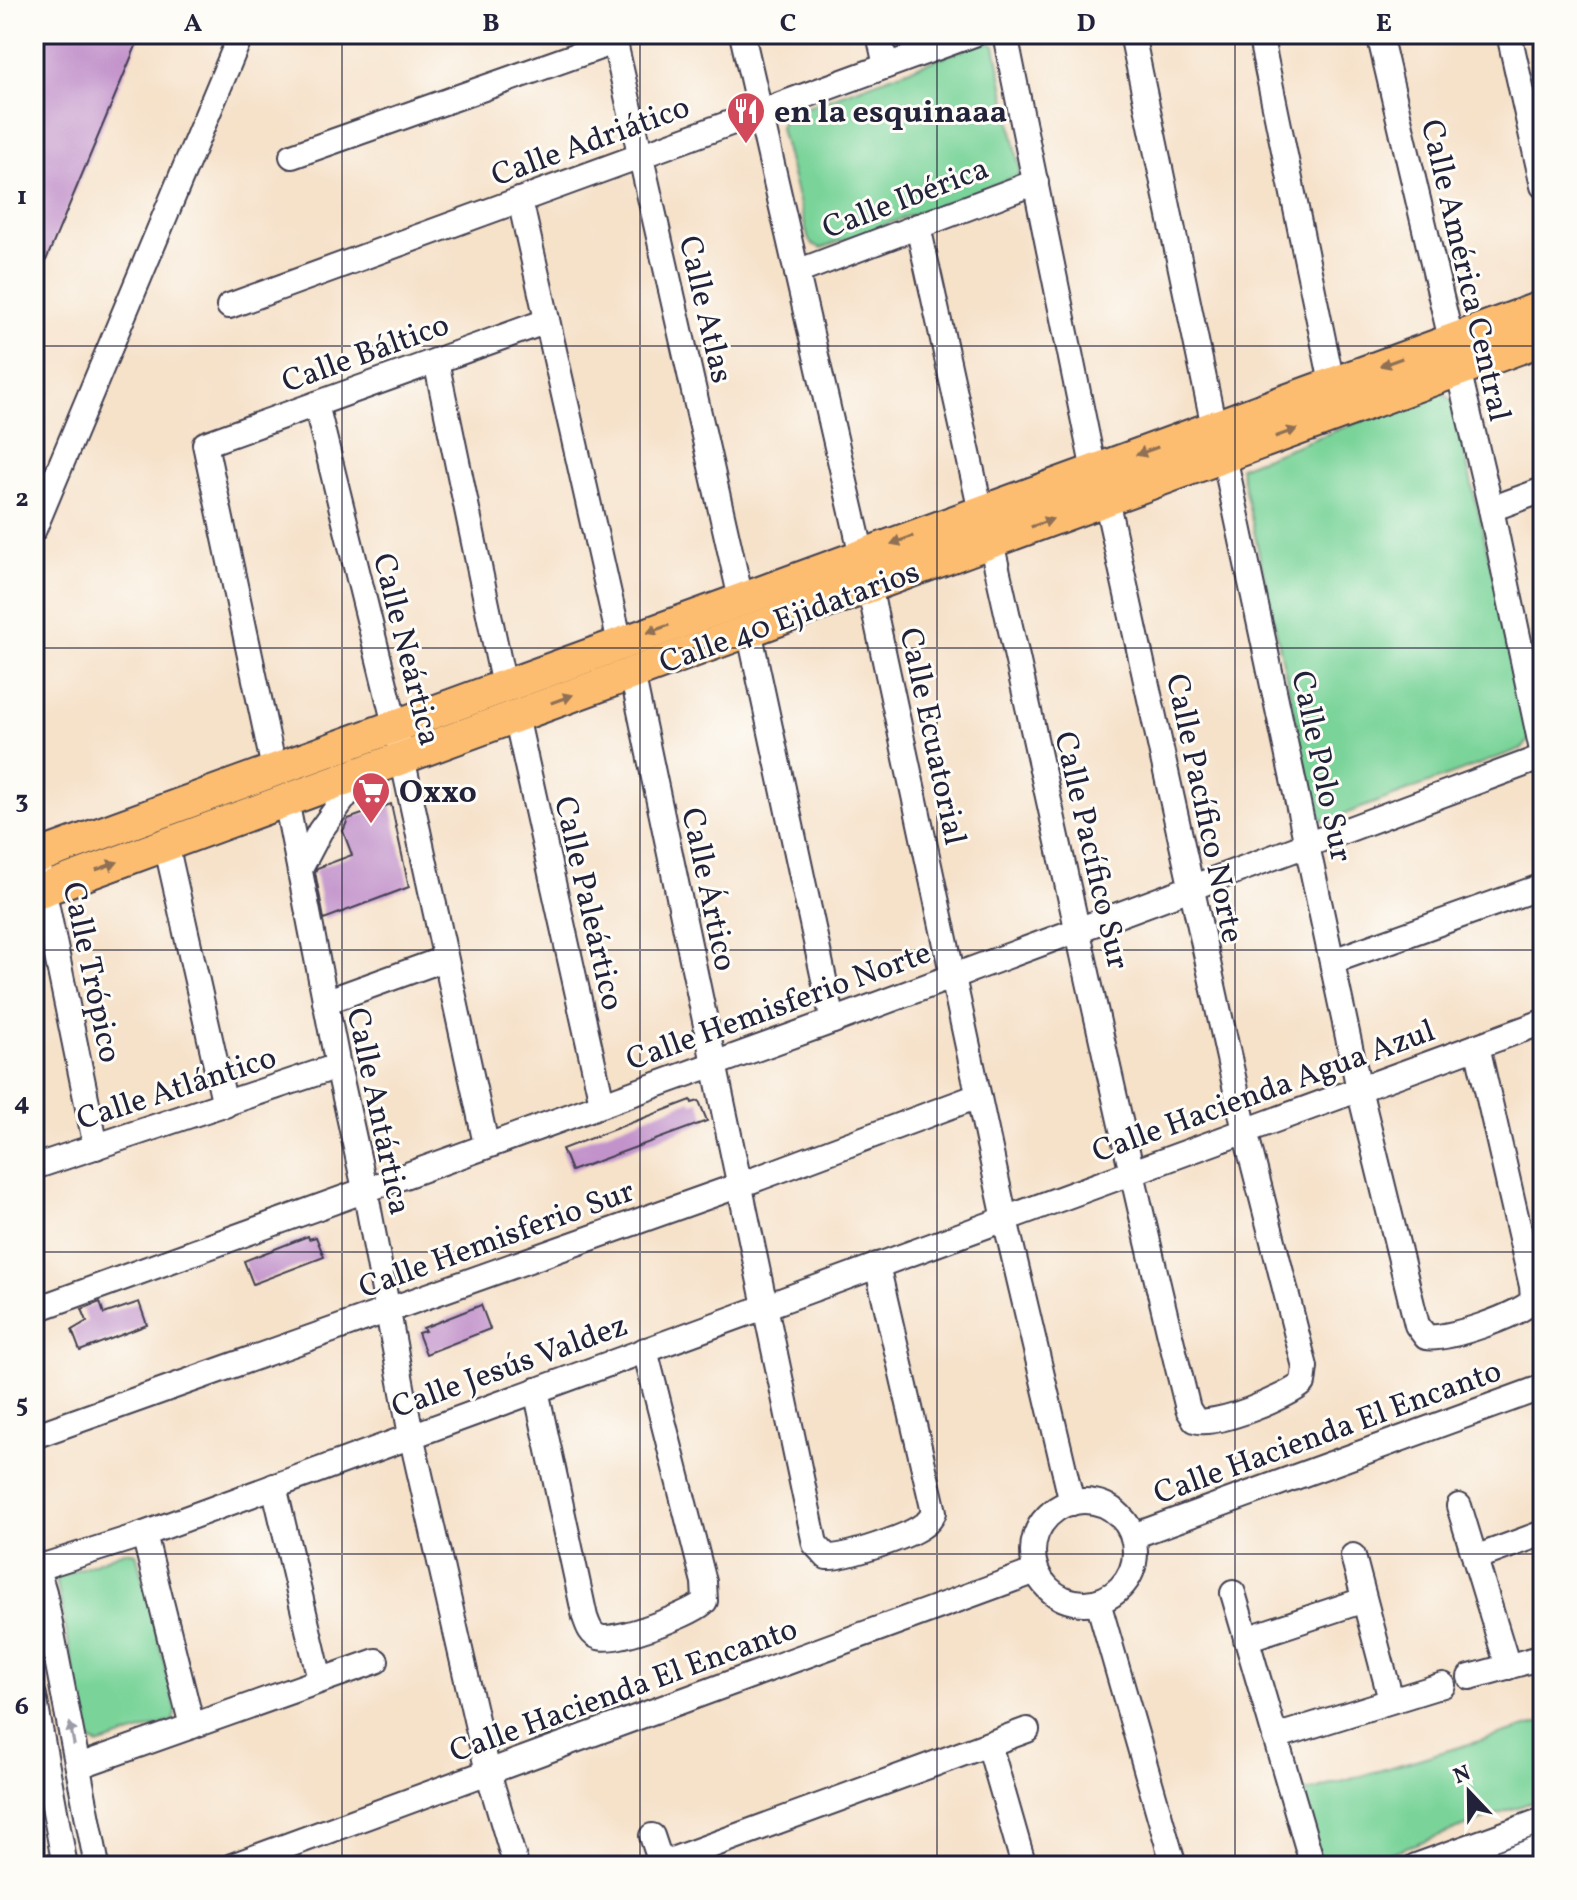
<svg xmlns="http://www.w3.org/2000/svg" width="1577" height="1900" viewBox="0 0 1577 1900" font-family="Vollkorn,serif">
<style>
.green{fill:#7ad49a;stroke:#4e7b6a;stroke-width:2}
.building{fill:#c293cb}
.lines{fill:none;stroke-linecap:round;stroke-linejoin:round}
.minor-casing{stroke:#423f50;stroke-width:28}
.major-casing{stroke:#423f50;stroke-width:36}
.minor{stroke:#fff;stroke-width:24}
.major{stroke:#fcbd6f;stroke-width:32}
.oneway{fill:#8f7055}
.oneway2{fill:#9c9ca7}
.grid{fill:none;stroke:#22223b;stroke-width:2;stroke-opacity:0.55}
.labels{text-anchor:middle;stroke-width:6;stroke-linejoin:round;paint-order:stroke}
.poi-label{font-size:32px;font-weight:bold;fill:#22223b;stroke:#fdfcf7;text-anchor:start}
.street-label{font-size:32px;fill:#22223b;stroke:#fdfcf7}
.neatline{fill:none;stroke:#22223b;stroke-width:3}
.grid-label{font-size:26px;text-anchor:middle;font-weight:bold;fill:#22223b}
</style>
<rect width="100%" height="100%" fill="#fdfcf7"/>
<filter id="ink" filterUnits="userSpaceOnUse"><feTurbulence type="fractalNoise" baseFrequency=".0125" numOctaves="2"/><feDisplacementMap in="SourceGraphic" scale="16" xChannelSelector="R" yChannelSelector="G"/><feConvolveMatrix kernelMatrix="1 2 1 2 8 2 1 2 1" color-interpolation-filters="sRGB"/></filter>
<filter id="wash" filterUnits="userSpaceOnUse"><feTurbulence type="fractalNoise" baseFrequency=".006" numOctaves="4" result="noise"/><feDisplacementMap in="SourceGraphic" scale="32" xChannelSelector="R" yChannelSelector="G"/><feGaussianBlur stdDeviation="1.8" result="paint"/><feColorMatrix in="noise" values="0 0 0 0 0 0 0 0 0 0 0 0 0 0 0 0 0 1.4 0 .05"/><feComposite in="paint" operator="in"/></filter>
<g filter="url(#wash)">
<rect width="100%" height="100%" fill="#f6e1c9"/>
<g class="green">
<polygon points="988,42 995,46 1020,170 1017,176 822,248 813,245 809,240 780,128 785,115 981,43"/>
<polygon points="1440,391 1452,400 1531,737 1523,748 1326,821 1317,817 1240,467"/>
<polygon points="124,1551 136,1553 176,1710 173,1721 98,1745 87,1739 56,1578"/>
<polygon points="1543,1722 1543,1798 1354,1866 1322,1866 1301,1794"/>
</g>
<g id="blocks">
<g class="building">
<polygon points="34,34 141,34 34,289"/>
<polygon points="391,804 409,887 324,919 315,872 317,868 352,855 343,831 348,819"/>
<polygon points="691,1100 692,1103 699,1101 707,1121 571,1171 562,1149"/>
<polygon points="308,1236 309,1239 316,1237 324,1257 253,1284 244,1261"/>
<polygon points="100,1302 104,1314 139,1302 147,1325 80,1351 72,1330 87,1321 82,1309"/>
<polygon points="481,1305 490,1329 426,1354 418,1333 425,1331 423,1328"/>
</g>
</g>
</g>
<g filter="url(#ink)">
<use href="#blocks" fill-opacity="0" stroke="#423f50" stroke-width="2"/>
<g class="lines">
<g class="minor-casing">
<g id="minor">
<polyline points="613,34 741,599"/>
<polyline points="742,34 869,586 1005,1219 1072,1503"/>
<polyline points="879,34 886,66"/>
<polyline points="1005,34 1094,471"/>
<polyline points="1132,34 1214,427"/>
<polyline points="1260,34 1332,383"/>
<polyline points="1379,34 1491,509 1543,755"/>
<polyline points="1509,34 1543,186"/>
<polyline points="292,156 614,42"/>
<polyline points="520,200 620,643"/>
<polyline points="918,226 981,512"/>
<polyline points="797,272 1036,182"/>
<polyline points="229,306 974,34"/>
<polyline points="436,361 504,686"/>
<polyline points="316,404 395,725 486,1144"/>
<path d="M1224 456 1359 1089 1417 1325 1426 1337C1445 1341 1521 1315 1533 1300L1532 1286 1477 1046"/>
<polyline points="1491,509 1543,490"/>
<polyline points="34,529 241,34"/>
<path d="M991 542C1057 831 1117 1121 1188 1409L1195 1420C1213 1428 1288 1397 1303 1383L1305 1367 1245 1131 1106 499"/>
<polyline points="749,630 833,1021"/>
<path d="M632 673 815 1544 827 1557C845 1558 907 1537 922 1526 929 1522 931 1518 934 1512L877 1265"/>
<polyline points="516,716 602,1103"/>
<polyline points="274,769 205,444 547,321"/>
<polyline points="286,800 338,1066 365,1189 411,1435 488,1772 516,1866"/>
<polyline points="166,844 225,1105"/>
<polyline points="37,858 96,1147"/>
<polyline points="300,869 320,831 364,771"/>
<polyline points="1333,961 1543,886"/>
<polyline points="325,1002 444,959"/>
<polyline points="34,1167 338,1066"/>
<polyline points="34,1310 833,1021 1543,757"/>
<path d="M536 1390 585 1617C588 1625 590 1634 599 1637 613 1644 695 1613 705 1601L704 1582 645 1350"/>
<polyline points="34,1436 740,1185 978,1096"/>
<polyline points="274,1486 320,1680"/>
<circle cx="1084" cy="1552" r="51"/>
<polyline points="1459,1506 1508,1667"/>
<polyline points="144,1534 192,1726"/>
<polyline points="1133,1536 1543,1387"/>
<polyline points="1353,1556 1391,1700"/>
<polyline points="1475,1558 1543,1533"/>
<polyline points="34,1560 44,1592 97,1866"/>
<polyline points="34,1569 144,1534 1543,1022"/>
<polyline points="1233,1593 1313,1866"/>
<polyline points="1098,1602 1174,1866"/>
<polyline points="1246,1639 1364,1600"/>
<polyline points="1470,1677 1543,1657"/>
<polyline points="34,1696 65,1866"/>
<polyline points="1275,1737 1443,1685"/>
<polyline points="989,1744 1024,1866"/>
<polyline points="79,1766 376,1661"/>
<polyline points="652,1836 662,1866"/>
<polyline points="661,1864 1027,1730"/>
<polyline points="232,1866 1036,1571"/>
<polyline points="1416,1866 1543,1820"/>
<polyline points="1492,1866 1543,1847"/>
</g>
</g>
<g class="major-casing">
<g id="major">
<polyline points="34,858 1543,307"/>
<polyline points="34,893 1543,339"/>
</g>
</g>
<use href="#minor" class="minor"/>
<use href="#major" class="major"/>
</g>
<defs><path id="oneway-solid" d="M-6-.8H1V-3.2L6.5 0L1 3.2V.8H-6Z" transform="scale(2)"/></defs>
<g class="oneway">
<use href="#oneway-solid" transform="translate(1391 362) rotate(160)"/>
<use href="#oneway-solid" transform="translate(1286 433) rotate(-20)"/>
<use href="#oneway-solid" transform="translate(1147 451) rotate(160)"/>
<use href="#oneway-solid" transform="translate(1042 523) rotate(-20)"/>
<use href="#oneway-solid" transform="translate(902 540) rotate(160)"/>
<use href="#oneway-solid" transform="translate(658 629) rotate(160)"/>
<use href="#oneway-solid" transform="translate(562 699) rotate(-20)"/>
<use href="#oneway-solid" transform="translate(107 866) rotate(-20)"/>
</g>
<use class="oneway2" href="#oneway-solid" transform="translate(72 1734) rotate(-101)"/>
</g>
<path class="grid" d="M342 34V1866M640 34V1866M937 34V1866M1235 34V1866M34 346H1543M34 648H1543M34 950H1543M34 1252H1543M34 1554H1543"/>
<defs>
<g id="restaurant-pin" transform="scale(2)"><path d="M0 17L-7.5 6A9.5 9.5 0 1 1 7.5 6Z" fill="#d1495b" stroke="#fdfcf7"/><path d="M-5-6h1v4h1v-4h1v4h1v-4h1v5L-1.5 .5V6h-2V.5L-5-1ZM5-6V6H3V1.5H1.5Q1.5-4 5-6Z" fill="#fff"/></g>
<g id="supermarket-pin" transform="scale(2)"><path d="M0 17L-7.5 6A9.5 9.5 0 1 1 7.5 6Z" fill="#d1495b" stroke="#fdfcf7"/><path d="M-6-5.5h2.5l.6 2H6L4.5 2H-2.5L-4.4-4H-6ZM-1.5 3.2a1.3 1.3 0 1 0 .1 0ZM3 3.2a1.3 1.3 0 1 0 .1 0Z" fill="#fff"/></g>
</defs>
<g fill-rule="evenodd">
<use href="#restaurant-pin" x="746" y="111"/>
<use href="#supermarket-pin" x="371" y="791"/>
</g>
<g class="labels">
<g class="poi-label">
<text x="774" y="122">en la esquinaaa</text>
<text x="399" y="802">Oxxo</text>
</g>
<g class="street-label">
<text transform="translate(590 140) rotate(-20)" y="11">Calle Adriático</text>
<text transform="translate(905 197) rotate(-21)" y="11">Calle Ibérica</text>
<text transform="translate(1467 270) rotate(77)" y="11">Calle América Central</text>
<text transform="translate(707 309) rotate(77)" y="11">Calle Atlas</text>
<text transform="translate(365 352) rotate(-20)" y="11">Calle Báltico</text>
<text transform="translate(789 616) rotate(-20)" y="11">Calle 40 Ejidatarios</text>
<text transform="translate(408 649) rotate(76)" y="11">Calle Neártica</text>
<text transform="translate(934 736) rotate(78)" y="11">Calle Ecuatorial</text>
<text transform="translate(1323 766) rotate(78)" y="11">Calle Polo Sur</text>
<text transform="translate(1206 808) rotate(78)" y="11">Calle Pacífico Norte</text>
<text transform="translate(1093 850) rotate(77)" y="11">Calle Pacífico Sur</text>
<text transform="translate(710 889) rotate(78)" y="11">Calle Ártico</text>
<text transform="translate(590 903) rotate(77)" y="11">Calle Paleártico</text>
<text transform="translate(93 972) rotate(78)" y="11">Calle Trópico</text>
<text transform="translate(778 1005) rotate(-20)" y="11">Calle Hemisferio Norte</text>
<text transform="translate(176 1087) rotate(-18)" y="11">Calle Atlántico</text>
<text transform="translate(1263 1090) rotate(-20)" y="11">Calle Hacienda Agua Azul</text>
<text transform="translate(380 1111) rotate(78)" y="11">Calle Antártica</text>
<text transform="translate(496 1238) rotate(-20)" y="11">Calle Hemisferio Sur</text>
<text transform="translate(509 1365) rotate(-20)" y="11">Calle Jesús Valdez</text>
<text transform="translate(1327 1431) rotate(-20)" y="11">Calle Hacienda El Encanto</text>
<text transform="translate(623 1689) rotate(-20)" y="11">Calle Hacienda El Encanto</text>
</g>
</g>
<rect width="1577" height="1900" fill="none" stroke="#fdfcf7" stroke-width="88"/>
<g transform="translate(1469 1792) rotate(338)" stroke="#fdfcf7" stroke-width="6" paint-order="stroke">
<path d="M0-6L14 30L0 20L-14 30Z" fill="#22223b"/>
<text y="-12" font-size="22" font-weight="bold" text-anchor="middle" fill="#22223b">N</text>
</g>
<rect x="44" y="44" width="1489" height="1812" class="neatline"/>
<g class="grid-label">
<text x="193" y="31">A</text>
<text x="491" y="31">B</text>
<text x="788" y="31">C</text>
<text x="1086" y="31">D</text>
<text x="1384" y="31">E</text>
<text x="22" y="204">1</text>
<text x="22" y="506">2</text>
<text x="22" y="808">3</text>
<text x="22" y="1110">4</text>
<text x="22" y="1412">5</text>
<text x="22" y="1714">6</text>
</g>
</svg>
